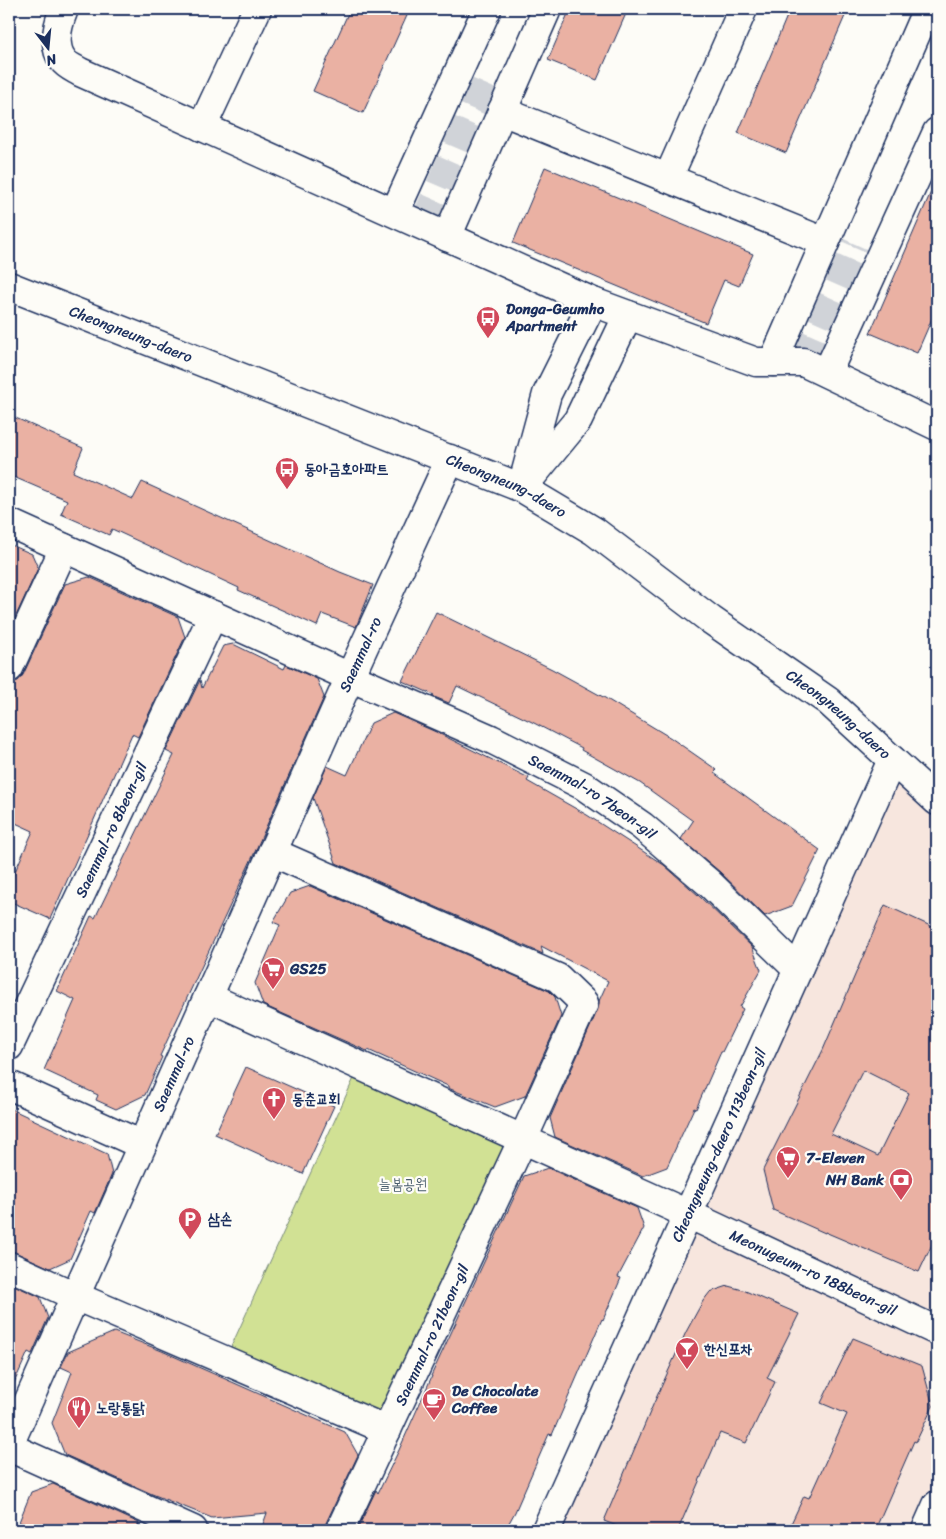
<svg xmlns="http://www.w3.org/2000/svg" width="946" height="1539" viewBox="0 0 946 1539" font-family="Sriracha,'Poor Story',sans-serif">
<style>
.built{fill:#f7e6de}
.green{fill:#d1e194;stroke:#768879}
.building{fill:#eab1a3;stroke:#1b2f5e;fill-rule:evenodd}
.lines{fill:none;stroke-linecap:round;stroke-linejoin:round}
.minor-tunnel{stroke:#d0d3d8;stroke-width:28;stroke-dasharray:28 14;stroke-linecap:butt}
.minor-casing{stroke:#1b2f5e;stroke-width:31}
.major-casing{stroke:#1b2f5e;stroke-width:31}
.minor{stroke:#fdfcf7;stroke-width:28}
.major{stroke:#fdfcf7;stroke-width:28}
.labels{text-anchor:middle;stroke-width:4.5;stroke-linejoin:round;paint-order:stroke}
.poi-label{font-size:15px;font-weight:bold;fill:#1b2f5e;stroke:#fdfcf7;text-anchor:start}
.street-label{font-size:15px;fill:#1b2f5e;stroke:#fdfcf7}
.park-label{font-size:15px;fill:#485c6c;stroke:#fdfcf7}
</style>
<rect width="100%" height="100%" fill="#fdfcf7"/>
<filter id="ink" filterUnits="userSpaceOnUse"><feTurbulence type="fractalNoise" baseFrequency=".02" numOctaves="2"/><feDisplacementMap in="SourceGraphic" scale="10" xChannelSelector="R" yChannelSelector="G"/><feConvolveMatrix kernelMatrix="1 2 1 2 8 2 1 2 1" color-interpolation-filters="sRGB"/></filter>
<g filter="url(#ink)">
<polygon class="built" points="892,760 937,800 937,1530 541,1530"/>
<polygon class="green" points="360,1065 523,1139 387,1430 225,1360"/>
<g class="building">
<polygon points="350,9 410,9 363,113 313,91"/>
<polygon points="570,9 628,9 597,80 548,60"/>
<polygon points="790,9 848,9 786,153 738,133"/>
<polygon points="545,167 753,254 739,286 724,280 706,323 513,243"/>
<polygon points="937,178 937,307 917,353 870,333"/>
<polygon points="9,415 83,448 73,472 133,499 142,482 340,572 373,585 356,627 322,614 317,626 238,590 239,588 112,529 109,535 61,514 67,500 9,475"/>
<polygon points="9,544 32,554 38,568 9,631"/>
<polygon points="89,577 178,617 185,637 138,737 132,734 50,919 9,901 9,885 33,831 9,820 9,683 18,681 23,675 65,584"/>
<polygon points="436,612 552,669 605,698 671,738 717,770 714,773 820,850 792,906 765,916 720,872 681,839 693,821 640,783 581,750 582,748 532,722 457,686 449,703 432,696 434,695 402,681"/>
<polygon points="233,644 284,669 286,665 317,679 324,697 254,854 160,1056 162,1057 145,1095 116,1109 96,1100 98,1095 44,1070 75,1000 57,991 91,916 95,918 174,755 166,751 200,680 202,688 223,646"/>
<polygon points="393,713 436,732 529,778 527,781 587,815 664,865 698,895 752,947 761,970 740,1007 743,1009 722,1052 721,1052 696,1109 694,1108 667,1167 643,1176 555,1137 550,1118 598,1009 599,1001 608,981 541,946 543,954 336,863 313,798 327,766 347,775 371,723"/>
<polygon points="310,886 549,991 555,997 561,1016 525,1096 495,1107 448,1088 448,1086 368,1050 367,1051 263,1005 255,983 280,925 273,922 290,893"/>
<path d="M885 905 937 929V1234L919 1272 825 1232V1233L773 1210 763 1170 823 1050ZM863 1070 909 1093 878 1156 831 1134Z"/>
<polygon points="246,1067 334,1106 303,1174 215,1134"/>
<polygon points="9,1108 107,1154 112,1174 95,1213 91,1211 70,1259 50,1268 15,1252 9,1251"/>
<polygon points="548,1168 637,1208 644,1228 618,1277 621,1278 603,1320 602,1319 552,1435 549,1434 515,1512 505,1530 357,1530 376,1490 378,1493 399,1450 432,1376 431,1376 524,1176"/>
<polygon points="9,1283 40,1297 48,1318 32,1354 28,1352 9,1394"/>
<polygon points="728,1286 743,1290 799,1314 767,1378 775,1382 746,1443 720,1433 678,1530 627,1530 604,1521 653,1405 686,1332 703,1301 710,1292"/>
<polygon points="114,1332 162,1351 345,1432 358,1455 326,1523 325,1530 261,1530 267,1513 212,1518 152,1494 65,1455 52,1423 72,1372 61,1367 68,1352"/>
<polygon points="853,1338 922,1366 933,1406 916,1442 914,1441 875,1530 788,1530 804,1496 809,1498 847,1414 821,1403"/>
<polygon points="53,1484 139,1523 136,1530 38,1530 19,1522 31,1492"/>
</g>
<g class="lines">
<g class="minor-tunnel">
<polyline points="423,225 488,76"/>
<polyline points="803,362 855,244"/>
</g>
<g class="minor-casing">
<g id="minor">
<path d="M64 9C58 24 52 46 63 60 66 65 75 69 80 72L593 302 756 362H803L937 426"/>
<polyline points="502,111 825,242"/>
<polyline points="202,127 257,9"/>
<polyline points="668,178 743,9"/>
<polyline points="395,212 487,9"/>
<polyline points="447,237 547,9"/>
<polyline points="773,362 927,9"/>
<polyline points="827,373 937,132"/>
<polyline points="524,479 547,394 593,302"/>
<polyline points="522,488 578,420 628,315"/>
<path id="s1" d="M9 523 350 677 491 739 584 786 642 826 709 883 798 970"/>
<polyline points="9,668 64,548"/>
<polyline points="272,852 558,978 584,1003 523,1139 340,1530"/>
<path id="s2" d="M208 997 688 1214 937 1331"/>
<path id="s3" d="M9 1046 213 615"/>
<polyline points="9,1085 142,1145"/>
<polyline points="9,1266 75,1296 387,1430"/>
<path id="s4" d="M9 1445 350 677 450 459"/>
<polyline points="9,1447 193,1530"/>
<path id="s5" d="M546 1530 892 760"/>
<polyline points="926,1530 937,1505"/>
</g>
</g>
<g class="major-casing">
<g id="major">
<path id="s6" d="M9 286 522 488 594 531 711 620 828 701 937 801"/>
</g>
</g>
<use href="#minor" class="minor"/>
<use href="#major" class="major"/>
</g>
</g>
<defs>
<g id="bus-pin" transform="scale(1.25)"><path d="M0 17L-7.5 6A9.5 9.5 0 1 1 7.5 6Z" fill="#d1495b" stroke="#fdfcf7"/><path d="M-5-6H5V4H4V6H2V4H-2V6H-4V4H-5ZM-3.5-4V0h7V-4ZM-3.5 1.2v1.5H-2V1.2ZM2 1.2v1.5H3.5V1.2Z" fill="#fff"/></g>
<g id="supermarket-pin" transform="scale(1.25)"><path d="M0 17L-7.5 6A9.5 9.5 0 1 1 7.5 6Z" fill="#d1495b" stroke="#fdfcf7"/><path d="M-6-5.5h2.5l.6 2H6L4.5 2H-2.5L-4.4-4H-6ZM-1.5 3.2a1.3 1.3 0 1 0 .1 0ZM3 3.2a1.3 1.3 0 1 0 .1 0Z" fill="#fff"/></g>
<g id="church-pin" transform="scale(1.25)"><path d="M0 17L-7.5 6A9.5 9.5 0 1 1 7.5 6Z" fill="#d1495b" stroke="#fdfcf7"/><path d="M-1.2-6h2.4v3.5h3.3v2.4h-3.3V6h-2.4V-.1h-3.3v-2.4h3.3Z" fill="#fff"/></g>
<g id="bank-pin" transform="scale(1.25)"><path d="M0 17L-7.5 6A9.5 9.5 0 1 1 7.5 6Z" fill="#d1495b" stroke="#fdfcf7"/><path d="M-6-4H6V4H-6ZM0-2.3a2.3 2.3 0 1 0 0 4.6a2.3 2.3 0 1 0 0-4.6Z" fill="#fff"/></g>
<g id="parking-pin" transform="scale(1.25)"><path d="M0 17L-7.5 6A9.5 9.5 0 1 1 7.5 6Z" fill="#d1495b" stroke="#fdfcf7"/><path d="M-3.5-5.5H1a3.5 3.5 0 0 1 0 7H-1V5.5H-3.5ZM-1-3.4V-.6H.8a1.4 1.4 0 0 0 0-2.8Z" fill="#fff"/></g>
<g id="bar-pin" transform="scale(1.25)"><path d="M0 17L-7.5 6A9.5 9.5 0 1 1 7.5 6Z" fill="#d1495b" stroke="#fdfcf7"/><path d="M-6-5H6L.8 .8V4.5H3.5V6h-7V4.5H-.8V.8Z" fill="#fff"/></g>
<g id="cafe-pin" transform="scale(1.25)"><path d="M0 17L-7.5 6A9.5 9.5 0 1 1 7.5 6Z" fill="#d1495b" stroke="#fdfcf7"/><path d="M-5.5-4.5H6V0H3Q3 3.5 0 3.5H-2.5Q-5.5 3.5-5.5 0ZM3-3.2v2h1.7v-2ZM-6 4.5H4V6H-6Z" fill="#fff"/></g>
<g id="restaurant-pin" transform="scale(1.25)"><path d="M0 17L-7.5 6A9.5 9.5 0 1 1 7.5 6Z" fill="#d1495b" stroke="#fdfcf7"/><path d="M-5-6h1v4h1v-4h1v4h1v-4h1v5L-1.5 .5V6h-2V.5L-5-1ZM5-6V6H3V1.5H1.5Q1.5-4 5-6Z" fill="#fff"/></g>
</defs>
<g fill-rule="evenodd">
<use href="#bus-pin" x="488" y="318"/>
<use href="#bus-pin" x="287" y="469"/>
<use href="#supermarket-pin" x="273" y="969"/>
<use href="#church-pin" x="274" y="1099"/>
<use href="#supermarket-pin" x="788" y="1158"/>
<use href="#bank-pin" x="901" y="1180"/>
<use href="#parking-pin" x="190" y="1219"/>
<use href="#bar-pin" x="687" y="1349"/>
<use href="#cafe-pin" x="434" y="1400"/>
<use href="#restaurant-pin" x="79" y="1408"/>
</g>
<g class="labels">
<g class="poi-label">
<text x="506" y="314">Donga-Geumho<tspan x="506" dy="17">Apartment</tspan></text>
<text x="304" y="474">동아금호아파트</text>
<text x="290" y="974">GS25</text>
<text x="292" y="1104">동춘교회</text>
<text x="806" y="1163">7-Eleven</text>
<text x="884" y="1185" text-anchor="end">NH Bank</text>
<text x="208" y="1224">삼손</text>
<text x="704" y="1354">한신포차</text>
<text x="452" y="1396">De Chocolate<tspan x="452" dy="17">Coffee</tspan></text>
<text x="96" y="1413">노랑통닭</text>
</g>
<g class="street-label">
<text dy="5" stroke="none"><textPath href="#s6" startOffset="131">Cheongneung-daero</textPath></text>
<text dy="5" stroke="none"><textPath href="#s6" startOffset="536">Cheongneung-daero</textPath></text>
<text dy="5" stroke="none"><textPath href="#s4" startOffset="865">Saemmal-ro</textPath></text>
<text dy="5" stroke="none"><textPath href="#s6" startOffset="941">Cheongneung-daero</textPath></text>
<text dy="5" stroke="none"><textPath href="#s1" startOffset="645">Saemmal-ro 7beon-gil</textPath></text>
<text dy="5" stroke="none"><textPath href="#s3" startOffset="239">Saemmal-ro 8beon-gil</textPath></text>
<text dy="5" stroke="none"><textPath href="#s4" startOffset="406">Saemmal-ro</textPath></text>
<text dy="5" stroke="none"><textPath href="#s5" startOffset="422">Cheongneung-daero 113beon-gil</textPath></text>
<text dy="5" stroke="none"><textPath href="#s2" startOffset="665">Meonugeum-ro 188beon-gil</textPath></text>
<text transform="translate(432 1335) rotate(-65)" y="5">Saemmal-ro 21beon-gil</text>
</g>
<g class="park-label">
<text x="403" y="1189">늘봄공원</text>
</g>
</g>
<rect width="946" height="1539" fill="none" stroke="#fdfcf7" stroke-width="30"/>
<rect x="15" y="15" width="916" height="1509" fill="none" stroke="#1b2f5e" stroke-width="2" filter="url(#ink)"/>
<g transform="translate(48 48) rotate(164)" stroke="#fdfcf7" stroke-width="4" paint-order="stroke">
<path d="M0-4L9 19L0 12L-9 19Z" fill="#1b2f5e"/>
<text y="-8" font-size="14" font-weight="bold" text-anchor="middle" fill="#1b2f5e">N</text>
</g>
</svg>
